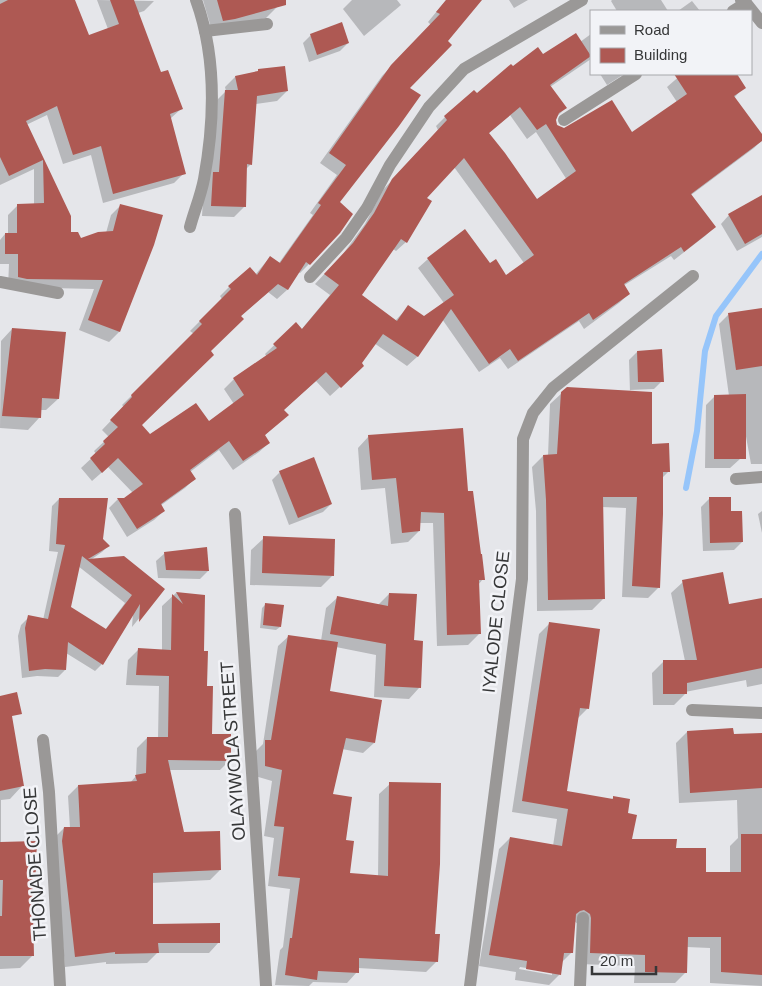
<svg xmlns="http://www.w3.org/2000/svg" width="762" height="986" viewBox="0 0 762 986" font-family="Arial,sans-serif">
<style>
.shadow{fill:#0003;fill-rule:evenodd}
.lines{fill:none;stroke-linecap:round;stroke-linejoin:round}
.stream{stroke:#96c5fa;stroke-width:6}
.building{fill:#ae5953;fill-rule:evenodd}
.minor{stroke:#9a9897;stroke-width:12}
.labels{text-anchor:middle;stroke-width:5;stroke-linejoin:round;paint-order:stroke}
.street-label{font-size:18px;fill:#363738;stroke:#f2f3f7}
</style>
<rect width="100%" height="100%" fill="#e5e6ea"/>
<g class="shadow">
<polygon points="0,0 74,0 89,37 108,29 97,0 154,1 144,11 138,13 161,74 182,108 170,119 184,173 174,183 103,203 91,155 63,164 47,115 26,125 70,216 70,233 81,240 106,233 111,215 121,205 119,332 109,342 79,330 94,289 8,287 9,264 0,264 0,240 5,234 8,234 8,215 18,205 34,205 34,169 0,185"/>
<polygon points="203,0 276,0 277,7 266,18 212,31"/>
<polygon points="352,0 397,0 401,5 364,36 343,9"/>
<path d="M446 0H481L408 88 338 202 309 264 300 273 298 272 287 290 277 299 268 292 240 317 140 425 149 436 209 423 234 404 224 389 234 379 267 357 265 354 296 324 301 330 330 295 315 284 343 254 365 224 383 190 438 130 436 126 445 117 474 92 477 95 512 68 580 42 591 34V59L550 87 566 108 555 118V121L559 128 632 134 677 102 667 87 682 74H735L744 87 734 98 762 136V140L754 148 691 195 714 227 705 236 674 260 671 256 623 286 629 294 619 303 584 329 579 321 508 369 500 358 479 372 442 319 417 357 407 366 374 343 353 375 330 396 316 381 283 410 287 415 264 436 269 443 259 452 233 470 219 450 190 472 194 479 185 488 160 506 164 511 154 520 127 537 109 508 118 499H124L133 493 108 467 92 481 81 468 96 454 94 451 109 437 102 430 124 407 122 405 194 334 190 331 222 299 220 296 229 287 249 269 255 275 270 257 279 263 313 215 310 213 337 175 320 163 382 76 431 25 428 22ZM510 115 527 139 536 132 567 180 537 201 488 134ZM454 167 524 263 506 276 490 265 465 231 428 259 418 268 444 303 424 318 408 307 395 321 360 295 393 249 396 251 406 242 425 198Z"/>
<polygon points="509,0 528,0 514,8"/>
<polygon points="612,0 661,0 668,11 617,11 611,1"/>
<polygon points="692,1 700,11 678,11"/>
<polygon points="311,35 348,43 340,51 309,62 303,43"/>
<polygon points="257,72 287,91 277,101 256,104 251,164 246,169 244,207 234,217 202,216 204,183 216,101 226,91 225,87 235,77"/>
<polygon points="600,74 629,74 621,76 607,85"/>
<polygon points="762,196 762,237 737,251 721,224 729,215"/>
<polygon points="728,315 762,326 762,464 751,464 745,431 740,459 730,468 705,468 706,405 715,396 729,396 719,324"/>
<polygon points="12,329 58,399 46,410 40,410 39,418 28,430 0,428 1,341"/>
<polygon points="637,352 662,381 654,389 630,390 651,445 669,471 662,478 659,587 648,598 622,597 626,508 602,507 603,599 592,610 537,611 536,511 532,467 543,456 548,456 550,404 562,393 630,392 629,360"/>
<polygon points="369,436 467,493 483,579 478,585 479,634 468,645 437,646 433,523 419,523 419,531 408,542 391,544 385,488 361,490 358,448"/>
<polygon points="280,472 331,504 323,512 289,525 272,480"/>
<polygon points="710,498 730,513 742,542 734,550 703,551 701,507"/>
<path d="M59 499 109 545 102 552 89 561 163 589 132 627 133 613 102 664 95 671 66 653 65 670 58 677 37 676 22 678 18 636 21 625 28 618 43 620 58 552 49 551 52 506ZM78 566 125 603 105 630 69 607Z"/>
<polygon points="762,511 762,533 758,514"/>
<polygon points="264,538 333,575 321,587 250,585 251,550"/>
<polygon points="206,548 208,571 200,579 158,578 156,561 165,553"/>
<polygon points="683,582 728,605 762,599 762,684 747,687 746,680 685,692 685,694 674,705 653,705 652,673 664,661 685,661 671,593"/>
<polygon points="176,593 204,596 203,652 211,735 230,760 220,770 169,770 183,833 220,870 210,880 151,883 152,926 219,942 209,953 157,953 147,963 106,964 106,962 65,967 54,838 64,828 70,828 68,796 78,786 130,783 136,776 137,748 147,738 158,738 159,686 126,685 128,660 138,650 162,651 162,606"/>
<polygon points="389,594 413,642 419,688 409,699 374,697 376,655 336,647 329,692 374,743 363,753 342,749 331,795 345,841 349,875 378,877 379,794 390,784 434,935 437,961 426,972 358,968 357,972 347,983 313,982 309,986 275,985 280,950 283,947 290,889 268,886 274,838 264,836 272,781 255,776 255,752 263,744 278,646 289,636 321,641 326,608 337,598 378,605"/>
<polygon points="266,604 280,627 276,630 260,628 262,608"/>
<path d="M550 623 587 709 577 719 565 792 611 800 613 798 626 814 631 840 675 850 705 873H730V846L738 838 737 800 679 803 676 743 687 732 734 742 762 740V986L710 983V948L687 947 686 972 675 983H634L635 966 579 964V925L574 921 572 952 561 963 560 974 549 985 515 980 516 972 479 966 499 849 510 838 553 846 557 819 512 812 539 634ZM520 967 552 972V975L519 969Z"/>
<polygon points="0,697 22,786 10,799 1,800 1,843 32,913 33,955 20,968 0,969"/>
</g>
<g class="lines">
<polyline class="stream" points="686,488 697,431 705,351 716,316 762,254"/>
</g>
<g class="building">
<polygon points="8,0 75,0 89,35 119,24 110,0 134,0 161,72 168,70 183,109 170,114 186,174 113,194 101,146 73,155 57,106 26,121 71,216 71,232 78,232 81,238 98,232 113,231 120,204 163,215 154,245 120,332 88,320 103,280 27,279 18,277 18,254 5,254 5,233 17,233 17,204 44,203 43,160 9,176 0,157 0,4"/>
<polygon points="217,0 286,0 286,5 235,19 223,21"/>
<path d="M446 0H482L448 41 452 45 410 88 421 95 399 126 340 202 353 214 340 233 310 265 306 262 288 290 278 284 241 316 244 319 211 351 214 355 142 425 150 434 196 403 209 421 244 395 233 378 277 348 273 344 296 322 302 329 339 285 324 274 353 243 374 213 392 179 447 120 444 116 474 90 477 93 511 64 513 66 538 47 543 54 576 33 591 56 550 85 567 108 559 113 556 120 557 125 564 128 612 100 632 132 687 94 674 74H737L746 88 734 96 762 134V141L691 194 716 227 684 252 681 247 624 284 630 294 593 320 589 313 518 361 510 349 489 364 451 309 418 357 383 334 362 363 364 366 341 388 326 372 284 410 289 415 265 435 270 443 243 461 229 441 190 470 196 479 161 504 165 511 137 529 117 498H124L143 484 118 458 102 473 90 458 105 444 103 441 118 427 110 420 132 397 131 395 202 324 199 321 231 289 228 286 250 267 257 275 270 256 280 263 321 205 318 203 346 165 329 153 391 65 440 14 436 12ZM520 107 537 130 546 124 576 171 537 199 505 153 489 133ZM464 158 534 255 506 275 496 259 490 263 465 229 427 258 454 295 424 316 408 305 397 321 362 295 401 239 407 243 432 201 427 198Z"/>
<polygon points="342,22 349,43 317,55 310,34"/>
<polygon points="285,66 288,91 257,96 252,165 247,164 246,207 211,206 213,172 219,172 225,90 238,90 235,76 258,71 258,69"/>
<polygon points="762,195 762,234 745,244 728,214"/>
<polygon points="762,308 762,366 736,370 728,313"/>
<polygon points="12,328 66,332 59,399 42,398 41,418 2,416"/>
<polygon points="662,349 664,382 638,382 637,351"/>
<polygon points="567,387 652,392 652,444 669,443 670,472 663,472 663,514 660,588 632,586 637,497 603,497 605,599 548,600 546,500 543,455 557,454 561,392"/>
<polygon points="746,394 746,459 714,459 714,395"/>
<polygon points="463,428 468,491 473,491 481,554 482,554 485,580 479,580 481,634 447,635 444,513 421,512 420,531 402,533 396,478 372,480 368,435"/>
<polygon points="314,457 332,504 298,518 279,471"/>
<polygon points="709,497 731,497 731,511 742,511 743,542 710,543"/>
<path d="M59 498H108L103 539 110 546 88 559 124 556 165 589 139 622 140 604 103 665 68 642 66 670 45 669 29 671 25 628 28 615 48 619 65 545 56 544ZM82 556 132 595 106 629 71 607Z"/>
<polygon points="263,536 335,539 334,576 262,573"/>
<polygon points="207,547 209,571 166,570 164,552"/>
<polygon points="723,572 729,604 762,598 762,668 687,683 687,694 663,694 663,660 697,660 682,580"/>
<polygon points="176,592 205,595 204,651 208,651 207,686 213,686 212,734 231,734 231,761 168,760 184,832 220,831 221,870 153,873 153,924 220,923 220,943 158,943 159,953 115,954 115,952 75,957 62,841 64,827 80,827 78,785 137,781 135,775 146,773 147,737 168,737 169,676 136,675 138,648 171,650 172,594 183,604"/>
<polygon points="389,593 417,594 414,640 423,641 421,688 384,686 386,644 330,634 337,596 388,606"/>
<polygon points="265,603 284,605 281,627 263,625"/>
<polygon points="549,622 600,629 589,709 580,708 567,791 613,799 613,796 630,799 628,813 637,815 632,839 677,839 676,848 706,848 706,872 741,872 741,834 762,834 762,975 721,972 721,937 688,937 687,973 645,972 645,955 590,953 591,918 590,914 584,910 580,911 576,914 573,953 564,953 561,975 526,969 527,961 489,955 510,837 562,846 568,809 522,801"/>
<polygon points="288,635 338,642 330,691 382,700 375,743 346,738 333,794 352,797 346,840 354,841 350,873 388,876 389,782 441,783 440,864 435,934 440,934 438,962 359,958 359,973 318,971 317,980 285,975 290,938 292,938 300,878 278,876 284,827 274,826 282,770 265,766 265,740 271,740"/>
<polygon points="17,692 22,714 12,716 24,786 0,791 0,696"/>
<polygon points="733,728 734,734 762,733 762,788 690,793 687,731"/>
<polygon points="37,841 34,912 33,912 34,956 0,956 0,916 2,916 3,880 0,880 0,842"/>
</g>
<g class="lines">
<g class="minor">
<polyline points="741,0 746,3 762,23"/>
<polyline points="733,11 746,3"/>
<polyline points="205,31 267,24"/>
<polyline points="564,120 636,74"/>
<path d="M190 227C194 212 201 195 204 179 215 119 217 58 196 0"/>
<polyline points="310,277 346,238 367,208 390,165 429,107 464,69 582,0"/>
<polyline points="0,282 58,293"/>
<polyline points="736,479 762,477"/>
<polyline points="235,514 266,986"/>
<polyline points="692,710 762,713"/>
<polyline points="43,740 49,792 60,986"/>
<polyline points="470,986 522,579 523,439 533,413 553,388 693,276"/>
<polyline points="580,986 583,918"/>
</g>
</g>
<g class="labels">
<g class="street-label">
<text transform="translate(496 622) rotate(-84)" y="6">IYALODE CLOSE</text>
<text transform="translate(233 751) rotate(-94)" y="6">OLAYIWOLA STREET</text>
<text transform="translate(35 864) rotate(-94)" y="6">THONADE CLOSE</text>
</g>
</g>
<rect x="590" y="10" width="162" height="65" fill="#f2f3f7" stroke="#a7a8ab"/>
<rect x="600" y="26" width="25" height="8" fill="#9a9897" stroke="#a7a8ab"/>
<text x="634" y="35" font-size="15" fill="#363738">Road</text>
<rect x="600" y="48" width="25" height="15" fill="#ae5953" stroke="#a7a8ab"/>
<text x="634" y="60" font-size="15" fill="#363738">Building</text>
<path d="M592 966v8h64v-8" fill="none" stroke="#363738" stroke-width="2.5"/>
<text x="600" y="966" font-size="15" fill="#363738" stroke="#f2f3f7" stroke-width="4" paint-order="stroke">20 m</text>
</svg>
